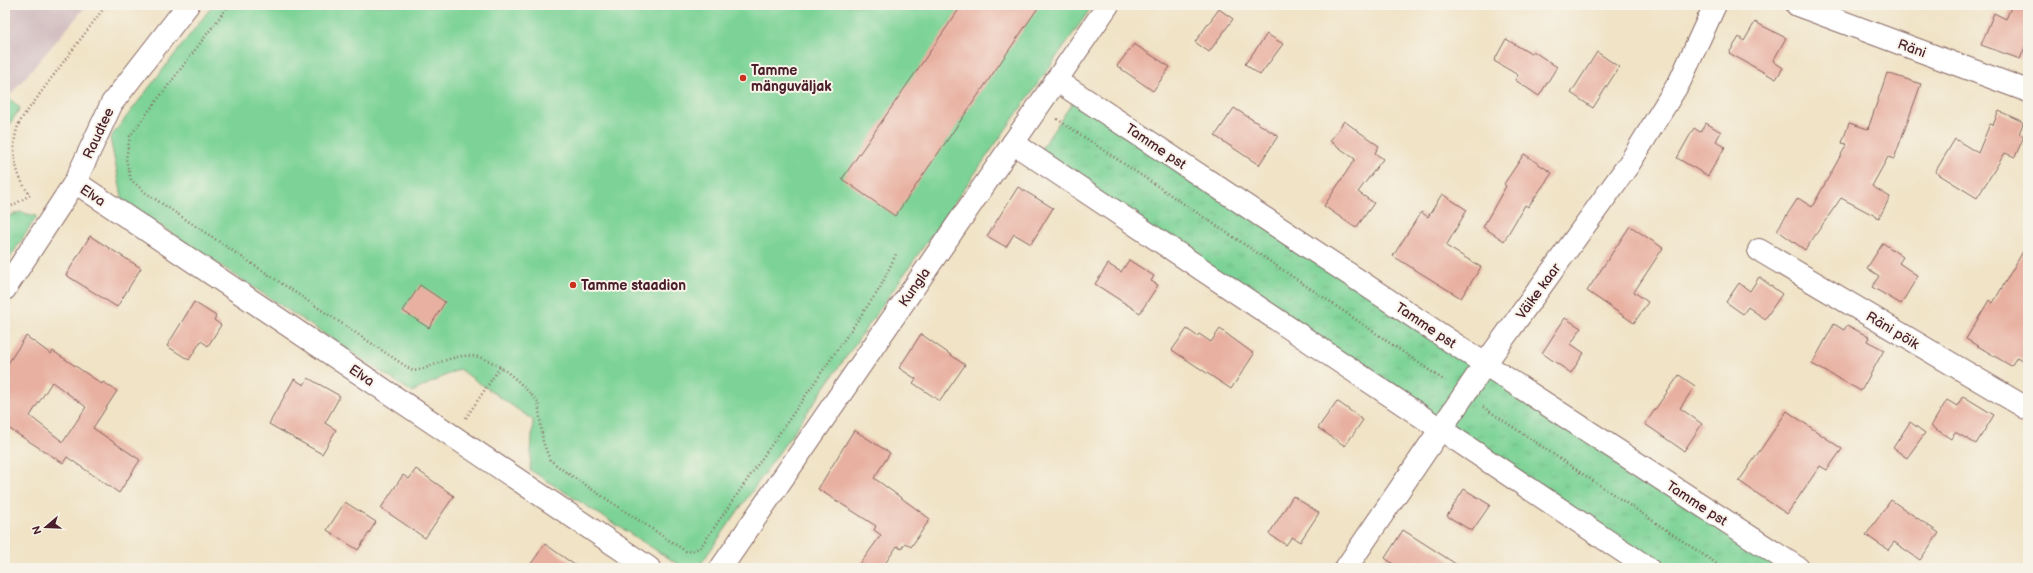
<svg xmlns="http://www.w3.org/2000/svg" width="2033" height="573" viewBox="0 0 2033 573" font-family="'Balsamiq Sans',sans-serif">
<style>
.railway{fill:#d2bec1}
.grass{fill:url(#grass-tufts);stroke:#647961}
.garden{fill:#7dd397;stroke:#647961}
.building{fill:#e8b0a1;fill-rule:evenodd}
.lines{fill:none;stroke-linecap:round;stroke-linejoin:round}
.minor-casing{stroke:#846461;stroke-width:24}
.path{stroke:#846461;stroke-width:2.5;stroke-dasharray:1 3;stroke-linecap:butt}
.minor{stroke:#fff;stroke-width:22}
.rail-casing{stroke:#4a1f2b;stroke-width:4.5}
.rail{stroke:#f7f3e8;stroke-width:3;stroke-dasharray:9;stroke-linecap:butt}
.poi-dot{fill:#c8321e;stroke:#f7f3e8;stroke-width:1.5}
.labels{text-anchor:middle;stroke-width:4;stroke-linejoin:round;paint-order:stroke}
.street-label{font-size:14px;fill:#4a1f2b;stroke:#f7f3e8}
.poi-label{font-size:14px;font-weight:bold;fill:#4a1f2b;stroke:#f7f3e8;text-anchor:start}
</style>
<defs>
<pattern id="grass-tufts" width="24" height="20" patternUnits="userSpaceOnUse"><rect width="24" height="20" fill="#7dd397"/><path d="M3 7l-1-3M5 7V3M7 7l1-3M15 17l-1-3M17 17v-4M19 17l1-3" fill="none" stroke="#6eb582"/></pattern>
</defs>
<rect width="100%" height="100%" fill="#f7f3e8"/>
<filter id="ink" filterUnits="userSpaceOnUse"><feTurbulence type="fractalNoise" baseFrequency=".025" numOctaves="2"/><feDisplacementMap in="SourceGraphic" scale="8" xChannelSelector="R" yChannelSelector="G"/><feConvolveMatrix kernelMatrix="1 2 1 2 8 2 1 2 1" color-interpolation-filters="sRGB"/></filter>
<filter id="wash" filterUnits="userSpaceOnUse"><feTurbulence type="fractalNoise" baseFrequency=".012" numOctaves="4" result="noise"/><feDisplacementMap in="SourceGraphic" scale="16" xChannelSelector="R" yChannelSelector="G"/><feGaussianBlur stdDeviation="0.9" result="paint"/><feColorMatrix in="noise" values="0 0 0 0 0 0 0 0 0 0 0 0 0 0 0 0 0 1.4 0 .05"/><feComposite in="paint" operator="in"/></filter>
<g filter="url(#wash)">
<rect width="100%" height="100%" fill="#f0e3c6"/>
<polygon class="railway" points="5,5 87,5 5,101"/>
<g class="grass">
<polygon points="8,97 20,108 8,127 5,139 5,160 5,101"/>
<polygon points="1076,97 1780,568 1655,568 1037,155"/>
<polygon points="20,212 36,216 36,218 5,265 5,219 11,215"/>
</g>
<polygon class="garden" points="213,5 1093,5 698,568 684,568 530,470 533,420 459,369 412,392 123,201 110,138"/>
<g id="blocks">
<g class="building">
<polygon points="962,5 1040,5 895,216 842,179"/>
<polygon points="2012,5 2028,5 2028,40 2020,59 1981,45 1994,13 2006,19"/>
<polygon points="1219,9 1233,19 1209,52 1195,42"/>
<polygon points="1755,22 1786,38 1773,61 1783,68 1776,79 1729,53 1739,37 1744,41"/>
<polygon points="1267,34 1283,44 1260,75 1245,64"/>
<polygon points="1506,39 1531,54 1533,51 1557,67 1539,96 1515,80 1518,75 1494,61"/>
<polygon points="1134,44 1170,67 1153,91 1117,66"/>
<polygon points="1597,52 1619,67 1593,108 1571,93"/>
<polygon points="1887,73 1921,84 1894,159 1888,157 1872,186 1890,197 1879,218 1841,198 1805,250 1777,230 1798,198 1812,207 1847,144 1842,143 1849,123 1868,129"/>
<polygon points="1234,108 1278,136 1259,165 1215,136"/>
<polygon points="1999,111 2021,121 2023,123 2019,134 2024,136 2015,157 2005,153 1977,198 1935,172 1955,139 1978,153 1990,124 1993,125"/>
<polygon points="1344,121 1379,146 1375,153 1383,159 1358,192 1374,203 1356,228 1324,206 1355,159 1330,141"/>
<polygon points="1706,123 1721,132 1716,141 1725,147 1708,176 1677,158 1694,128 1700,132"/>
<polygon points="1524,154 1552,173 1528,207 1525,205 1504,241 1483,227 1506,186 1504,184"/>
<polygon points="1018,187 1053,208 1031,244 1014,234 1006,247 987,236"/>
<polygon points="1442,194 1467,210 1446,246 1481,267 1461,298 1393,256 1421,212 1428,217"/>
<polygon points="1630,226 1663,248 1634,292 1648,302 1634,323 1587,291"/>
<polygon points="90,236 141,268 117,307 66,275"/>
<polygon points="1883,243 1903,257 1899,263 1918,276 1901,304 1872,287 1879,276 1867,268"/>
<polygon points="2028,243 2028,364 2017,357 2011,366 1966,339 1989,300 1993,303"/>
<polygon points="1129,260 1154,276 1151,281 1158,285 1140,313 1095,284 1108,264 1121,272"/>
<polygon points="1759,277 1782,294 1765,319 1748,307 1743,314 1726,302 1739,283 1750,291"/>
<polygon points="420,285 445,302 429,328 403,311"/>
<polygon points="194,302 216,316 214,320 221,325 208,346 201,341 189,360 167,346"/>
<polygon points="1565,318 1581,328 1571,344 1584,353 1571,373 1542,353"/>
<polygon points="1834,324 1844,330 1847,325 1869,337 1867,341 1884,350 1861,391 1812,364"/>
<polygon points="1187,329 1197,336 1199,334 1211,342 1220,329 1254,354 1231,389 1172,350"/>
<polygon points="921,334 965,365 940,401 913,383 916,379 899,368"/>
<path d="M26 336 51 354 53 351 102 384 103 382 117 391 93 428 140 460 119 493 67 457 63 463 5 426V368ZM52 382 86 407 63 442 30 416Z"/>
<polygon points="1679,375 1695,386 1680,408 1702,424 1684,451 1645,424"/>
<polygon points="308,378 340,396 325,423 336,430 322,454 269,424 294,379 304,385"/>
<polygon points="1963,396 1994,415 1976,444 1955,432 1951,439 1931,426 1947,400 1957,406"/>
<polygon points="1337,401 1363,420 1345,446 1318,428"/>
<polygon points="1787,411 1842,449 1827,470 1820,466 1787,514 1739,481"/>
<polygon points="1910,422 1925,433 1907,458 1893,448"/>
<polygon points="854,430 890,453 874,478 930,519 911,547 905,543 901,549 897,546 882,568 857,568 881,535 874,530 876,526 818,489"/>
<polygon points="416,469 454,496 425,538 381,508 403,475 409,479"/>
<polygon points="1464,489 1490,505 1472,531 1447,516"/>
<polygon points="1293,496 1319,513 1300,542 1292,537 1286,545 1269,534"/>
<polygon points="1891,500 1939,533 1920,560 1894,542 1888,550 1866,535"/>
<polygon points="345,502 376,522 358,550 327,530"/>
<polygon points="1403,530 1428,546 1462,568 1399,568 1385,558"/>
<polygon points="545,544 579,568 528,568"/>
</g>
</g>
</g>
<g filter="url(#ink)">
<use href="#blocks" fill-opacity="0" stroke="#846461" stroke-width="1"/>
<g class="lines">
<g class="minor-casing">
<g id="minor">
<polyline points="1797,5 2028,91"/>
<polyline points="1056,80 1503,376 1798,568"/>
<polyline points="1013,143 1648,568"/>
<polyline points="75,182 649,568"/>
<polyline points="1759,250 2028,409"/>
<polyline points="5,289 75,182 112,103 188,5"/>
<polyline points="721,568 1108,5"/>
<polyline points="1346,568 1485,364 1629,164 1680,81 1715,5"/>
</g>
</g>
<g class="path">
<path d="M229 5 130 136 126 159 131 180 146 193 413 371C429 369 441 360 457 357 489 349 519 381 538 402L543 442 550 460 567 473 687 552 700 548 880 288 897 252"/>
<polyline points="1057,119 1323,297 1445,381"/>
<path d="M5 210 30 195C15 176 10 148 18 126 22 115 33 105 39 95 61 65 84 35 106 5"/>
<polyline points="1483,407 1723,568"/>
<polyline points="466,418 500,367"/>
</g>
<use href="#minor" class="minor"/>
<g class="rail-casing">
<polyline id="rail" points="5,11 9,5"/>
</g>
<use href="#rail" class="rail"/>
</g>
</g>
<g class="poi-dot">
<circle cx="743" cy="78" r="4"/>
<circle cx="573" cy="285" r="4"/>
</g>
<g class="labels">
<g class="street-label">
<text transform="translate(1912 48) rotate(20)" y="5">Räni</text>
<text transform="translate(98 133) rotate(-65)" y="5">Raudtee</text>
<text transform="translate(1156 146) rotate(34)" y="5">Tamme pst</text>
<text transform="translate(93 195) rotate(34)" y="5">Elva</text>
<text transform="translate(914 287) rotate(-55)" y="5">Kungla</text>
<text transform="translate(1538 291) rotate(-54)" y="5">Väike kaar</text>
<text transform="translate(1426 325) rotate(34)" y="5">Tamme pst</text>
<text transform="translate(1893 330) rotate(31)" y="5">Räni põik</text>
<text transform="translate(362 375) rotate(34)" y="5">Elva</text>
<text transform="translate(1697 503) rotate(33)" y="5">Tamme pst</text>
</g>
<g class="poi-label">
<text x="751" y="75">Tamme<tspan x="751" dy="16">mänguväljak</tspan></text>
<text x="581" y="290">Tamme staadion</text>
</g>
</g>
<rect width="2033" height="573" fill="none" stroke="#f7f3e8" stroke-width="20"/>
<g transform="translate(46 527) rotate(251)" stroke="#f7f3e8" stroke-width="3" paint-order="stroke">
<path d="M0-3L7 15L0 10L-7 15Z" fill="#4a1f2b"/>
<text y="-6" font-size="11" font-weight="bold" text-anchor="middle" fill="#4a1f2b">N</text>
</g>
</svg>
